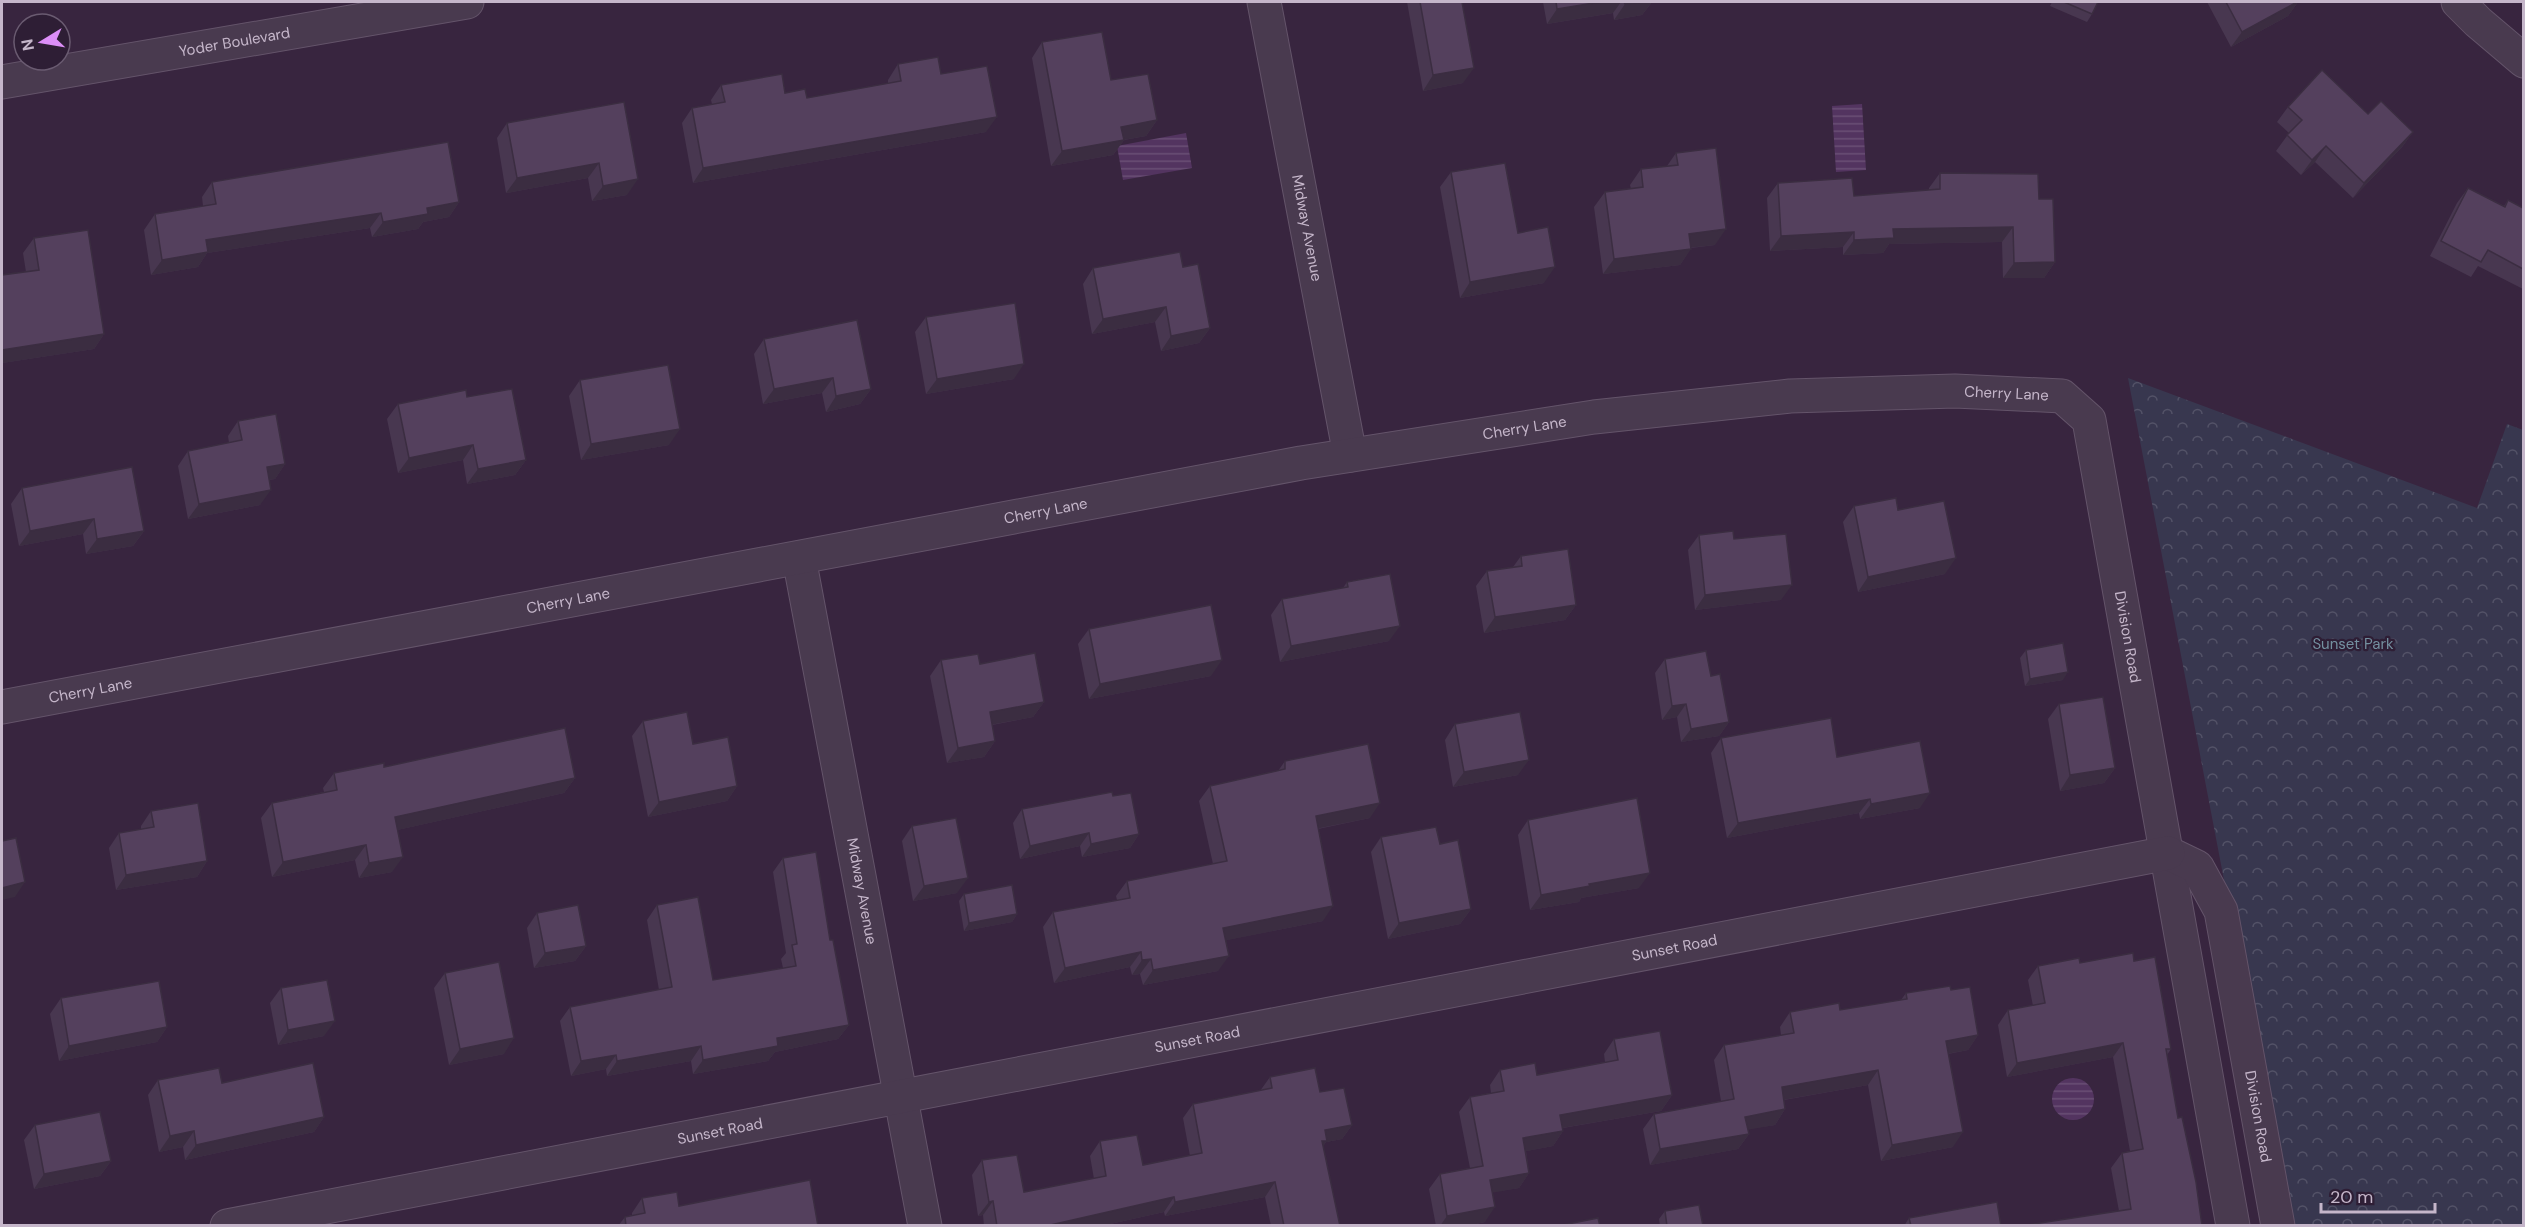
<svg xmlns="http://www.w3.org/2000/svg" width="2525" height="1227" viewBox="0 0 2525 1227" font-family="'DM Sans',sans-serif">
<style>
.park{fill:url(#park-crowns)}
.water{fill:url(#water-rules)}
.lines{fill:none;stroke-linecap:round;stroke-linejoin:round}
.street-casing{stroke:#64546a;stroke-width:35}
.street{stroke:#493a4f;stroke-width:33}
.wall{fill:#483750}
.shaded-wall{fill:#3b2d41}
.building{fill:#54405d;stroke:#3b2d41;stroke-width:1.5}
.labels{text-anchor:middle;stroke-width:4.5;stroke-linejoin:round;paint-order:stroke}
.street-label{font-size:15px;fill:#c5b6ca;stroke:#2e1e35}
.park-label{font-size:15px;fill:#7490a0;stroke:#2e1e35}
</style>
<defs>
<pattern id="park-crowns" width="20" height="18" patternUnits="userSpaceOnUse" patternTransform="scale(1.5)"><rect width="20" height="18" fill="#38374f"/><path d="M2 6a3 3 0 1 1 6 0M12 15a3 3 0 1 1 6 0" fill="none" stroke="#535267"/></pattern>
<pattern id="water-rules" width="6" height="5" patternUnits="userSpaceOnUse" patternTransform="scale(1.5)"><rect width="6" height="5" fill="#533460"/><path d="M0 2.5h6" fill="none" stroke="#6a4f75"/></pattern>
</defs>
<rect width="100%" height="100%" fill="#38253f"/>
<polygon class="park" points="2128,378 2477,508 2507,424 2523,430 2523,1225 2290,1225"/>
<g class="water">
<polygon points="1862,104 1866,170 1836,172 1832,106"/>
<polygon points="1186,133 1192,168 1123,180 1117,146"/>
<circle cx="2073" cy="1099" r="21"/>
</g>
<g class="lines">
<g class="street-casing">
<g id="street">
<path id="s1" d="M1264 2 1350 455"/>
<polyline points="2458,2 2478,22 2524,61"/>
<path id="s2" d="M2 82 467 2"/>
<path id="s3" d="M799 558 925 1226"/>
<path id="s4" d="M2 707 1301 463 1594 417 1790 396 1955 391 2062 396 2089 420 2233 1226"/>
<path id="s5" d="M2168 853 2197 867 2221 911 2278 1226"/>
<path id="s6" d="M227 1226 2168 853"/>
</g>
</g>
<use href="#street" class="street"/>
</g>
<g class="wall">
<polygon points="1407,2 1462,2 1463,83 1423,91"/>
<polygon points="1543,2 1652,2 1642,15 1614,20 1613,13 1547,24"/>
<polygon points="2052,2 2098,2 2092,14 2087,22 2050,6"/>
<polygon points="2207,2 2298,2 2288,16 2231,47"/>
<polygon points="1042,42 1111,80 1157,120 1146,136 1124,140 1113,155 1051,166 1032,58"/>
<polygon points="898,64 941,74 986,132 693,183 682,123 692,108 712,104 711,100 721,85 785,93 807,98 888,84 888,80"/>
<polygon points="624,102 627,195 592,201 588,178 506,193 497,138 507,123"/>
<polygon points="2288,107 2368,114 2413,132 2402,147 2353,198 2315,162 2301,175 2276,151 2289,133 2277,122"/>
<polygon points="1676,153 1715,245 1691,248 1680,265 1603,274 1594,207 1605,192 1631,189 1630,185 1641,169 1667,166"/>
<polygon points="1451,172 1518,233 1544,283 1460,298 1440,187"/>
<polygon points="1940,173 2039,199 2055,262 2044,278 2003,278 2002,242 1889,244 1883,253 1843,255 1843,247 1770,251 1767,198 1778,183 1854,196 1929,190 1929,188"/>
<polygon points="212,182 459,202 449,217 423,222 418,229 372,237 370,228 207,253 198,267 151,275 144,230 155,214 203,206 202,197"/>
<polygon points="2468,188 2504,206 2508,200 2523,208 2523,289 2478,266 2471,277 2430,256 2457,203"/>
<polygon points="34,238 104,334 94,349 2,363 2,275 26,272 23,253"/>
<polygon points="1183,267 1210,328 1199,343 1161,351 1155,322 1092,334 1083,284 1093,268"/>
<polygon points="926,317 1014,379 926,394 915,332"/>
<polygon points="764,339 871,389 860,404 826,412 822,393 763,404 754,354"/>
<polygon points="580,380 669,445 581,460 569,396"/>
<polygon points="467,397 526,460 515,475 467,484 463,460 398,473 387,419 398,404"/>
<polygon points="238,421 285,464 275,479 269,480 260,505 188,519 178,466 188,451 229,443 228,436"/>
<polygon points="22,488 144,531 133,546 86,554 83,534 19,546 11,504"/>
<polygon points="1854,506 1898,510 1945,574 1858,592 1843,522"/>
<polygon points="1699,535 1734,539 1781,600 1695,610 1688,550"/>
<polygon points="1521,556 1576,605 1565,620 1484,633 1476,586 1487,571 1513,567"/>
<polygon points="1347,582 1389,641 1280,662 1271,615 1282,599 1343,588"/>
<polygon points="1089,629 1211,676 1089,699 1078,644"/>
<polygon points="2026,650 2063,680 2025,686 2020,658"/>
<polygon points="1665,659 1711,676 1729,722 1719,736 1681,742 1677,717 1662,720 1655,673"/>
<polygon points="941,660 980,664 1044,702 1033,717 992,725 995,741 984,757 947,763 930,676"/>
<polygon points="2059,704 2115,768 2104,783 2060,791 2048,719"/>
<polygon points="643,721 693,744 737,786 727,801 648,817 632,736"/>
<polygon points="1455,724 1518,775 1453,787 1445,740"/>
<polygon points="1721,738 1837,757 1920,808 1860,819 1859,813 1727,838 1711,753"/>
<polygon points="1285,761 1370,818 1318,829 1323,921 1226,940 1218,971 1143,985 1140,974 1132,975 1130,967 1054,983 1043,927 1053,912 1117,900 1116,896 1127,881 1213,864 1199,801 1210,786 1278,771"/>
<polygon points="334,773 575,778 564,793 397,830 392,872 359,878 355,860 272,877 261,818 272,803 324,792 323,788"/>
<polygon points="1022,809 1139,834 1130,848 1082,857 1080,846 1020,859 1013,823"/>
<polygon points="151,811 207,861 197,877 116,890 109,848 119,833 141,830 141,826"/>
<polygon points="1528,820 1639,888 1581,898 1579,902 1530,910 1518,835"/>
<polygon points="912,826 957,893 913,901 902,841"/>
<polygon points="1381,837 1440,844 1471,909 1460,924 1388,939 1371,852"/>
<polygon points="783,858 830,940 849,1025 838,1039 775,1052 768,1061 693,1074 691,1061 607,1076 606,1069 571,1076 560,1021 570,1007 659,990 647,920 657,905 713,980 783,968 781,959 786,953 773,872"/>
<polygon points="964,894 1017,914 1012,922 964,931 959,901"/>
<polygon points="537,913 586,946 575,961 534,968 527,928"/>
<polygon points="2134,961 2171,1049 2167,1055 2178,1118 2202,1226 2119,1211 2111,1168 2122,1153 2130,1151 2113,1057 2007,1077 1998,1025 2008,1010 2033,1006 2028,980 2038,966"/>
<polygon points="445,973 504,1054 449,1065 434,988"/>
<polygon points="281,988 324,1036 278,1045 270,1003"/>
<polygon points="1951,990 1978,1035 1968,1050 1948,1054 1953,1147 1881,1161 1868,1085 1784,1100 1785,1109 1775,1125 1748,1129 1749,1134 1738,1149 1650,1165 1643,1129 1654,1114 1721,1101 1714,1060 1724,1045 1781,1035 1780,1027 1790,1012 1840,1010 1901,1000 1906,993"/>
<polygon points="61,998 167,1027 157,1042 59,1061 50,1014"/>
<polygon points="1614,1039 1672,1095 1661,1111 1563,1128 1563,1131 1553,1146 1526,1151 1529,1173 1519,1188 1493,1192 1485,1222 1467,1226 1436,1226 1429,1189 1440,1174 1470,1168 1459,1112 1470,1097 1491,1093 1490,1085 1500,1070 1537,1075 1605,1062 1604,1054"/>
<polygon points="1270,1077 1320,1092 1352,1125 1342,1139 1326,1142 1323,1146 1340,1226 1271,1226 1265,1197 1165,1216 1164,1212 1101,1226 984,1226 983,1215 978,1216 972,1175 982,1160 1024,1192 1094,1179 1090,1156 1100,1141 1143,1165 1190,1156 1183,1118 1193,1104 1260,1091"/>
<polygon points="158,1080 222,1083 324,1117 314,1132 185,1160 183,1147 159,1152 148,1095"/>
<polygon points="35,1125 111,1161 100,1176 34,1189 24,1140"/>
<polygon points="642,1198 679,1206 818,1226 618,1226 625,1217 632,1215 632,1213"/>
<polygon points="1665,1211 1703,1226 1660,1226 1659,1219"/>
<polygon points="1909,1218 2001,1226 1904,1226"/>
</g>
<g class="shaded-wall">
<polygon points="1600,2 1621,2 1613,13 1547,24 1557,9"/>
<polygon points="1642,2 1652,2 1642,15 1614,20 1625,4"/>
<polygon points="2297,2 2298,2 2288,16 2231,47 2242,32"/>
<polygon points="1474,68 1463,83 1423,91 1433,75"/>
<polygon points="997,117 986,132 693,183 703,168"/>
<polygon points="1157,120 1146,136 1111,142 1121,127"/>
<polygon points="2413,132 2402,147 2353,198 2364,183"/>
<polygon points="1124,140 1113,155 1051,166 1062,151"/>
<polygon points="2326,146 2315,162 2301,175 2312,160"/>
<polygon points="599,163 588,178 506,193 517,178"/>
<polygon points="638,179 627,195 592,201 603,186"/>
<polygon points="459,202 449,217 423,222 418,229 372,237 383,222 427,208"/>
<polygon points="381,213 370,228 207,253 198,267 151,275 162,260 206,240"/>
<polygon points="2013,227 2002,242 1889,244 1883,253 1843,255 1854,240 1893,229"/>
<polygon points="1726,229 1715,245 1678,249 1689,234"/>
<polygon points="1854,232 1843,247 1770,251 1781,236"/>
<polygon points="1691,249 1680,265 1603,274 1614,259"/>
<polygon points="2055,262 2044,278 2003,278 2014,263"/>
<polygon points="1555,267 1544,283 1460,298 1470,282"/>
<polygon points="1166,307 1155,322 1092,334 1103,319"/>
<polygon points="1210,328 1199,343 1161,351 1171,336"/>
<polygon points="104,334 94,349 2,363 2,350"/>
<polygon points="1024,364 1014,379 926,394 937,379"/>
<polygon points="833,378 822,393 763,404 774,389"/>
<polygon points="871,389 860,404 826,412 836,396"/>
<polygon points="680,429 669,445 581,460 591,444"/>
<polygon points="473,445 463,460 398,473 409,458"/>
<polygon points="526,460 515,475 467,484 478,469"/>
<polygon points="285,464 275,479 256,482 267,467"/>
<polygon points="271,490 260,505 188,519 199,504"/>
<polygon points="94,519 83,534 19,546 30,531"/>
<polygon points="144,531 133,546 86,554 97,539"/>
<polygon points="1956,558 1945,574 1858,592 1868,577"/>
<polygon points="1792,585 1781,600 1695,610 1705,595"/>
<polygon points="1576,605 1565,620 1484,633 1495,617"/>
<polygon points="1400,626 1389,641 1280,662 1291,646"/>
<polygon points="1222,660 1211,676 1089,699 1100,684"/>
<polygon points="2068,672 2063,680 2025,686 2030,679"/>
<polygon points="1044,702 1033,717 979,727 990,712"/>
<polygon points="1686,704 1677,717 1662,720 1672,706"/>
<polygon points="1729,722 1719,736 1681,742 1691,729"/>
<polygon points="995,741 984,757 947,763 958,748"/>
<polygon points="1529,760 1518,775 1453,787 1464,772"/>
<polygon points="2115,768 2104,783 2060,791 2070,775"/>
<polygon points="575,778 564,793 384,833 395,817"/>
<polygon points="737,786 727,801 648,817 659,802"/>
<polygon points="1930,793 1920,808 1860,819 1871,804"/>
<polygon points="1870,799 1859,813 1727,838 1738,823"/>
<polygon points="1380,803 1370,818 1305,831 1316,816"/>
<polygon points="1089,833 1080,846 1020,859 1030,846"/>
<polygon points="1139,834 1130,848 1082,857 1091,844"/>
<polygon points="366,845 355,860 272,877 283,862"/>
<polygon points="403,857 392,872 359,878 369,863"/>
<polygon points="207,861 197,877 116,890 126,875"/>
<polygon points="1650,873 1639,888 1581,898 1579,902 1530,910 1541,895 1589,884"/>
<polygon points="968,878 957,893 913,901 924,886"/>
<polygon points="25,882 15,897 2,900 2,888"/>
<polygon points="1333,906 1323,921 1213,943 1223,928"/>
<polygon points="1471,909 1460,924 1388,939 1399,923"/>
<polygon points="1017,914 1012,922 964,931 969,923"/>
<polygon points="586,946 575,961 534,968 545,953"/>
<polygon points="1141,952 1130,967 1054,983 1065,968"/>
<polygon points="1229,956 1218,971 1143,985 1153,970"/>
<polygon points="1151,959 1140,974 1132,975 1142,960"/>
<polygon points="335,1021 324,1036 278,1045 288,1030"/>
<polygon points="849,1025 838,1039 775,1052 768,1061 693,1074 703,1060 777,1038"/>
<polygon points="167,1027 157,1042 59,1061 69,1046"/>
<polygon points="1978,1035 1968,1050 1935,1056 1946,1041"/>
<polygon points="514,1038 504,1054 449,1065 460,1049"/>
<polygon points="2123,1043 2113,1057 2007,1077 2017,1063"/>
<polygon points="701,1046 691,1061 607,1076 617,1061"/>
<polygon points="616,1055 606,1069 571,1076 581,1061"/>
<polygon points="1878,1070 1868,1085 1771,1102 1782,1087"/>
<polygon points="1672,1095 1661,1111 1550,1130 1560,1115"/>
<polygon points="1785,1109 1775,1125 1735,1132 1745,1117"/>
<polygon points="324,1117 314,1132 185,1160 196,1145"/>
<polygon points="1352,1125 1342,1139 1326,1142 1317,1155 1325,1130"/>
<polygon points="194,1131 183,1147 159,1152 170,1136"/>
<polygon points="1563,1131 1553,1146 1513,1154 1523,1138"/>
<polygon points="1963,1132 1953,1147 1881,1161 1892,1145"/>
<polygon points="1749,1134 1738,1149 1650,1165 1660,1149"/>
<polygon points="111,1161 100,1176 34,1189 44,1174"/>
<polygon points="1529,1173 1519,1188 1480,1195 1490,1180"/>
<polygon points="1275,1182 1265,1197 1165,1216 1175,1202"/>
<polygon points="1174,1197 1164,1212 1101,1226 1046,1226"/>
<polygon points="993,1201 983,1215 978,1216 989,1202"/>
<polygon points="1495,1207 1485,1222 1467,1226 1440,1226 1447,1216"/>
</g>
<g class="building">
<polygon points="1420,2 1462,2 1474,68 1433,75"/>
<polygon points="1556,2 1600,2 1557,9"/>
<polygon points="1624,2 1642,2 1625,4"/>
<polygon points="2064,2 2098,2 2092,14"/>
<polygon points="2226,2 2297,2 2242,32"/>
<polygon points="1102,32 1111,80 1148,74 1157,120 1121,127 1124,140 1062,151 1042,42"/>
<polygon points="938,57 941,74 987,66 997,117 703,168 692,108 725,102 721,85 782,74 785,93 805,89 807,98 901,81 898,64"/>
<polygon points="2322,70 2368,114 2381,101 2413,132 2364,183 2326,146 2312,160 2287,135 2302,120 2288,107"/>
<polygon points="624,102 638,179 603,186 599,163 517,178 507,123"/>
<polygon points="448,142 459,202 427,208 428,214 383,222 381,213 206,240 208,252 162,260 155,214 216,204 212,182"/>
<polygon points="1716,148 1726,229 1689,234 1691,249 1614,259 1605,192 1643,187 1641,169 1678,165 1676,153"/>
<polygon points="1505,163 1518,233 1548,227 1555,267 1470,282 1451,172"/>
<polygon points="1940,173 2038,174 2039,199 2053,199 2055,262 2014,263 2013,227 1893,229 1894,238 1854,240 1854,232 1781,236 1778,183 1852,178 1854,196 1940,189"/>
<polygon points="2468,188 2505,207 2508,200 2523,208 2523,269 2488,250 2481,262 2441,241"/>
<polygon points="88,230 104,334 2,350 2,275 39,270 34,238"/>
<polygon points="1180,252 1183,267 1198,264 1210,328 1171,336 1166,307 1103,319 1093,268"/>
<polygon points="1015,303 1024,364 937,379 926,317"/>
<polygon points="857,320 871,389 836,396 833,378 774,389 764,339"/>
<polygon points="668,365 680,429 591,444 580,380"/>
<polygon points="512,389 526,460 478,469 473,445 409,458 398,404 466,390 467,397"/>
<polygon points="276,414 285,464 267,467 271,490 199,504 188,451 242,440 238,421"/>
<polygon points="132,467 144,531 97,539 94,519 30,531 22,488"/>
<polygon points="1896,498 1898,510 1944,501 1956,558 1868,577 1854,506"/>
<polygon points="1733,531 1734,539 1786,534 1792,585 1705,595 1699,535"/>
<polygon points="1568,549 1576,605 1495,617 1487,571 1522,566 1521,556"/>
<polygon points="1390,574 1400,626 1291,646 1282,599 1348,587 1347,582"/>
<polygon points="1211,605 1222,660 1100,684 1089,629"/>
<polygon points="2063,643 2068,672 2030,679 2026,650"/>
<polygon points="1706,651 1711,676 1720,674 1729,722 1691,729 1686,704 1672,706 1665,659"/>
<polygon points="1035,653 1044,702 990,712 995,741 958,748 941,660 978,654 980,664"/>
<polygon points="2103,697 2115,768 2070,775 2059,704"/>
<polygon points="687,712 693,744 728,737 737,786 659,802 643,721"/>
<polygon points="1520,712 1529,760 1464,772 1455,724"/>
<polygon points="1831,718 1837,757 1920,741 1930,793 1871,804 1870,799 1738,823 1721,738"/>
<polygon points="565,728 575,778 395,817 403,857 369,863 366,845 283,862 272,803 337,790 334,773 384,763 384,767"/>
<polygon points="1368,744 1380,803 1316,816 1333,906 1223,928 1229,956 1153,970 1151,959 1142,960 1141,952 1065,968 1053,912 1130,898 1127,881 1227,861 1210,786 1285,769 1285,761"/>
<polygon points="1112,792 1113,796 1131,793 1139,834 1091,844 1089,833 1030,846 1022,809"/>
<polygon points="1637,798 1650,873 1589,884 1590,886 1541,895 1528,820"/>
<polygon points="198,803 207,861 126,875 119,833 154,827 151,811"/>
<polygon points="956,818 968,878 924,886 912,826"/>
<polygon points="1436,827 1440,844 1458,840 1471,909 1399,923 1381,837"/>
<polygon points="16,838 25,882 2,888 2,841"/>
<polygon points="816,852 830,940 833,940 849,1025 777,1038 778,1046 703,1060 701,1046 617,1061 616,1055 581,1061 570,1007 672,987 657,905 698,897 713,980 796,966 792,945 797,944 783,858"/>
<polygon points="1012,885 1017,914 969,923 964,894"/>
<polygon points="578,905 586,946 545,953 537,913"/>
<polygon points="2133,953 2134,961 2155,957 2171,1049 2166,1049 2178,1118 2182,1117 2196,1182 2202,1226 2021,1226 2131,1209 2122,1153 2143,1149 2123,1043 2017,1063 2008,1010 2045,1003 2038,966 2079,958 2080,963"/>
<polygon points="499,962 514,1038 460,1049 445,973"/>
<polygon points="327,980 335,1021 288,1030 281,988"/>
<polygon points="159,981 167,1027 69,1046 61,998"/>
<polygon points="1950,986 1951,990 1970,987 1978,1035 1946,1041 1963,1132 1892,1145 1878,1070 1782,1087 1785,1109 1745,1117 1749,1134 1660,1149 1654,1114 1734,1099 1724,1045 1794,1033 1790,1012 1839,1003 1840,1010 1907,999 1906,993"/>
<polygon points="1660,1031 1672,1095 1560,1115 1563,1131 1523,1138 1529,1173 1490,1180 1495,1207 1447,1216 1440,1174 1483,1166 1470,1097 1504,1091 1500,1070 1535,1063 1537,1075 1618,1060 1614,1039"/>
<polygon points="313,1063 324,1117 196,1145 194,1131 170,1136 158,1080 219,1068 222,1083"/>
<polygon points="1315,1068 1320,1092 1344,1088 1352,1125 1325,1130 1327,1141 1322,1141 1340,1226 1284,1226 1275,1182 1175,1202 1174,1197 1046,1226 997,1226 993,1201 989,1202 982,1160 1017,1155 1024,1192 1106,1176 1100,1141 1137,1135 1143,1165 1202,1153 1193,1104 1272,1088 1270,1077"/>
<polygon points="100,1112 111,1161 44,1174 35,1125"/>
<polygon points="810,1180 818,1226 626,1226 625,1217 645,1213 642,1198 677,1192 679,1206"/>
<polygon points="1997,1202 2001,1226 1911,1226 1909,1218"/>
<polygon points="1699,1205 1703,1226 1667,1226 1665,1211"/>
<polygon points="1598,1218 1600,1226 1558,1226"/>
</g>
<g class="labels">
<g class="street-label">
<text dy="5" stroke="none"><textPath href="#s2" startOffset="236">Yoder Boulevard</textPath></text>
<text dy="5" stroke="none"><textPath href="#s1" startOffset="230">Midway Avenue</textPath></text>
<text dy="5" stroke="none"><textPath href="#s4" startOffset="2032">Cherry Lane</textPath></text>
<text dy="5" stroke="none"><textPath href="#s4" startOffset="1548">Cherry Lane</textPath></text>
<text dy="5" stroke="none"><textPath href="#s4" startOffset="1062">Cherry Lane</textPath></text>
<text dy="5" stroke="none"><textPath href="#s4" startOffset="576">Cherry Lane</textPath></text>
<text dy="5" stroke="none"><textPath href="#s4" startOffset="2344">Division Road</textPath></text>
<text dy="5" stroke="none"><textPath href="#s4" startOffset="90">Cherry Lane</textPath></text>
<text dy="5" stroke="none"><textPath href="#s3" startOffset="339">Midway Avenue</textPath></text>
<text dy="5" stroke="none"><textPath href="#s6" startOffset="1474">Sunset Road</textPath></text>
<text dy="5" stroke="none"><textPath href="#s6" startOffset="988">Sunset Road</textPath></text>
<text dy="5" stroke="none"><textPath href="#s5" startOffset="291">Division Road</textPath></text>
<text dy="5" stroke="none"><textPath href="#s6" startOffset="502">Sunset Road</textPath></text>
</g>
<g class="park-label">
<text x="2353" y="649">Sunset Park</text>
</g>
</g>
<rect width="2525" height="1227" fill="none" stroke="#c5b6ca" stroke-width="6"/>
<g transform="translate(42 42) rotate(259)"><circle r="28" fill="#2e1e35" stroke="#6a5b71" stroke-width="1.5"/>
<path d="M0-4.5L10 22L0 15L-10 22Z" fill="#dc8ef7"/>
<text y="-9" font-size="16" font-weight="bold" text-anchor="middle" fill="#c5b6ca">N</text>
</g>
<path d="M2321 1203v9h114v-9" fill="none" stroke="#c5b6ca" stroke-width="3"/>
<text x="2330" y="1203" font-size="18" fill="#c5b6ca" stroke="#2e1e35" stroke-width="4.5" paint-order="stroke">20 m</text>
</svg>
